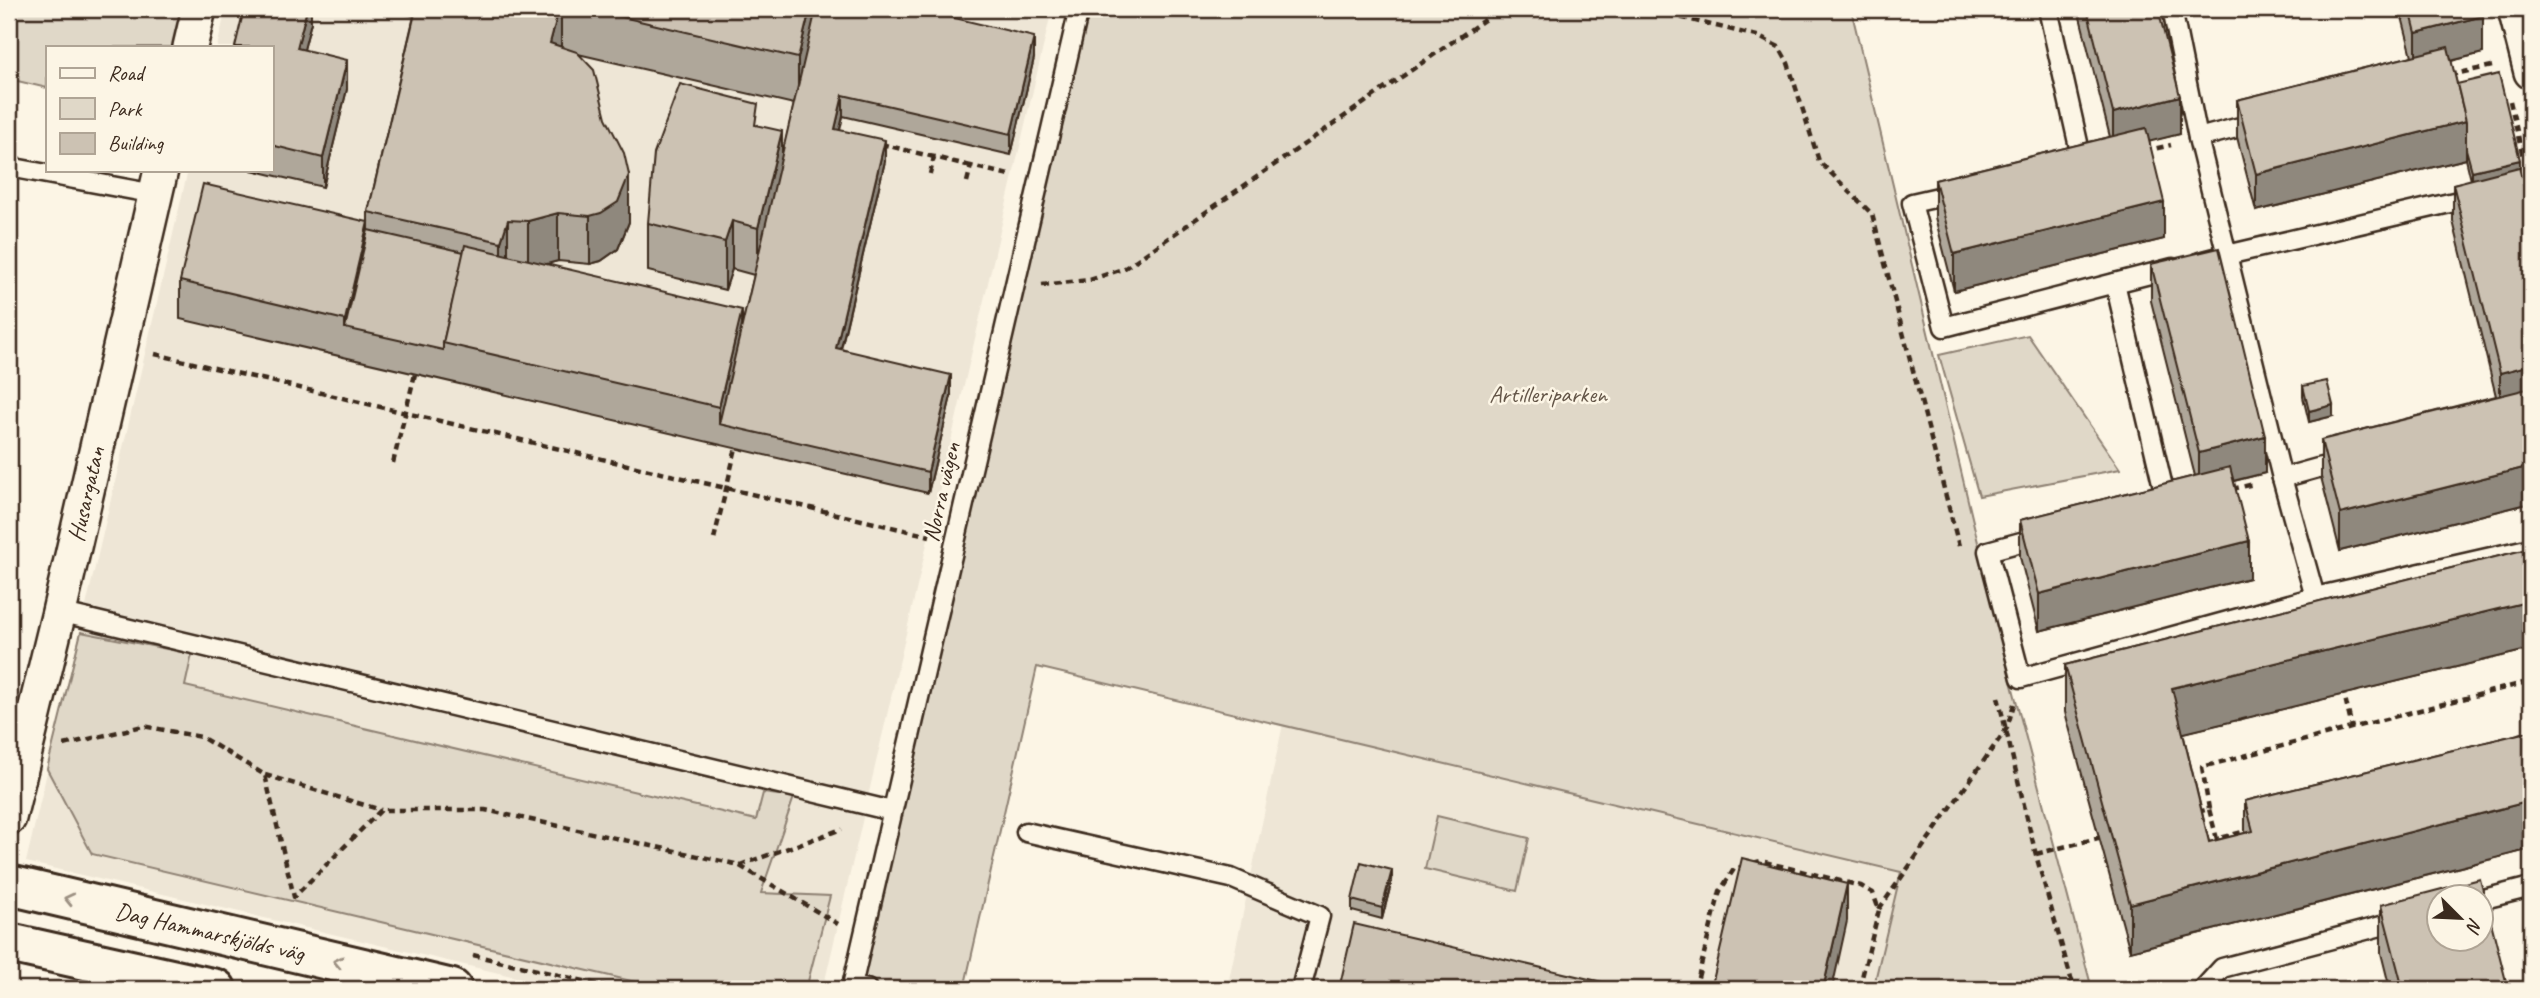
<svg xmlns="http://www.w3.org/2000/svg" width="2540" height="998" viewBox="0 0 2540 998" font-family="Caveat,sans-serif">
<style>
.built{fill:#eee6d6}
.green{fill:#e0d8c8;stroke:#8e8173;stroke-width:2}
.lines{fill:none;stroke-linecap:round;stroke-linejoin:round}
.service-casing{stroke:#3b2a1e;stroke-width:23}
.minor-casing{stroke:#3b2a1e;stroke-width:38}
.secondary-casing{stroke:#3b2a1e;stroke-width:44}
.path{stroke:#3b2a1e;stroke-width:4.5;stroke-dasharray:7 5;stroke-linecap:butt}
.service{stroke:#fcf5e5;stroke-width:18}
.minor{stroke:#fcf5e5;stroke-width:33}
.secondary{stroke:#fcf5e5;stroke-width:38}
.wall{fill:#afa79a;stroke:#3b2a1e;stroke-width:2;fill-rule:evenodd}
.shaded-wall{fill:#8f887d;stroke:#3b2a1e;stroke-width:2}
.building{fill:#ccc2b3;stroke:#3b2a1e;stroke-width:2;fill-rule:evenodd}
.oneway{stroke:#9c9082}
.labels{text-anchor:middle;stroke-width:5;stroke-linejoin:round;paint-order:stroke}
.park-label{font-size:24px;fill:#645648;stroke:#fcf5e5}
.street-label{font-size:24px;fill:#3b2a1e;stroke:#fcf5e5}
</style>
<rect width="100%" height="100%" fill="#fcf5e5"/>
<filter id="ink" filterUnits="userSpaceOnUse"><feTurbulence type="fractalNoise" baseFrequency=".0143" numOctaves="2"/><feDisplacementMap in="SourceGraphic" scale="14" xChannelSelector="R" yChannelSelector="G"/><feConvolveMatrix kernelMatrix="1 2 1 2 8 2 1 2 1" color-interpolation-filters="sRGB"/></filter>
<g filter="url(#ink)">
<g class="built">
<polygon points="226,9 1052,9 823,989 567,989 26,862 188,170 271,170 271,47 217,47"/>
<polygon points="1283,724 1901,872 1873,989 1227,989"/>
</g>
<g class="green">
<polygon points="9,9 199,9 190,47 47,47 47,88 9,79"/>
<polygon points="1079,9 1851,9 2011,681 2092,989 1873,989 1901,872 1037,667 964,989 867,989 852,986"/>
<polygon points="2028,335 2120,469 1979,496 1939,355"/>
<polygon points="81,632 192,654 185,686 756,820 763,793 794,797 761,893 830,896 806,989 665,989 92,854 47,769"/>
<polygon points="1437,816 1529,838 1517,891 1425,869"/>
</g>
<g class="lines">
<g class="service-casing">
<g id="service">
<polyline points="2048,9 2083,165"/>
<polyline points="2172,9 2198,138 2227,255 2200,262"/>
<polyline points="2198,138 2259,122"/>
<polyline points="9,167 155,194"/>
<polyline points="1956,193 1912,203 1944,327 2173,268"/>
<polyline points="2115,283 2167,504 2165,505"/>
<polyline points="2282,478 2343,461"/>
<polyline points="2043,536 1988,551 2021,678 2315,597 2531,548"/>
<polyline points="2315,597 2282,478 2227,255 2531,184"/>
<polyline points="59,612 892,811"/>
<polyline points="1026,832 1231,878 1320,916 1301,989"/>
<polyline points="2480,900 2531,887"/>
<polyline points="867,989 852,986 1079,9"/>
<polyline points="2203,989 2222,968 2438,911"/>
</g>
</g>
<g class="minor-casing">
<g id="minor">
<polyline points="2515,9 2531,72"/>
<polyline points="190,47 199,9"/>
<polyline points="9,818 59,612 161,170"/>
</g>
</g>
<g class="secondary-casing">
<g id="secondary">
<polyline points="9,885 452,989"/>
<polyline points="9,943 216,989"/>
</g>
</g>
<g class="path">
<polyline points="1646,9 1757,36 1779,47 1788,63 1819,161 1872,214 1959,546"/>
<polyline points="2450,75 2492,66"/>
<polyline points="2510,101 2523,157"/>
<polyline points="881,144 934,157"/>
<polyline points="2145,151 2171,145"/>
<polyline points="930,174 934,157 971,166"/>
<polyline points="967,182 971,166 1013,176"/>
<polyline points="1042,285 1090,280 1125,268 1500,9"/>
<polyline points="155,354 930,536"/>
<polyline points="393,463 415,374"/>
<polyline points="2232,489 2254,484"/>
<polyline points="714,539 736,448"/>
<polyline points="2343,689 2352,728"/>
<polyline points="1998,697 2036,855 2074,989"/>
<polyline points="64,745 143,726 201,737 265,775 294,897 381,810 485,810 740,865 842,829"/>
<polyline points="265,775 381,810"/>
<polyline points="2209,809 2202,767 2531,681"/>
<polyline points="2198,812 2209,809 2217,839 2249,830"/>
<polyline points="2036,854 2102,837"/>
<polyline points="1753,863 1761,861 1861,886 1873,893 1879,910 1859,989"/>
<polyline points="740,866 838,924"/>
<polyline points="1879,909 2007,728 2014,704"/>
<polyline points="473,955 618,989"/>
<polyline points="1695,989 1720,891 1734,869 1745,866"/>
</g>
<use href="#service" class="service"/>
<use href="#minor" class="minor"/>
<use href="#secondary" class="secondary"/>
</g>
<g class="wall">
<polygon points="311,9 311,22 304,49 347,89 323,187 251,170 271,170 271,47"/>
<path d="M384 9H922V10L1034 58 1011 155 843 116 840 130 885 161 841 349 951 396 928 493 180 319V281L368 222V212L414 16ZM578 54 794 104 782 157 758 125 648 223V271L725 290 732 269 754 275 742 326 546 264 558 261 590 264 601 261 618 249 629 222Z"/>
<polygon points="2078,9 2158,9 2180,134 2149,141 2164,239 1954,291 1935,217 1935,180 2110,137"/>
<polygon points="2400,9 2481,9 2483,53 2451,61 2457,84 2520,170 2531,503 2340,551 2321,477 2321,440 2496,396 2453,221 2453,184 2471,180 2466,159 2256,211 2237,137 2237,100 2412,56"/>
<polygon points="2151,264 2265,473 2234,481 2249,578 2039,631 2020,557 2020,520 2195,476 2151,301"/>
<polygon points="2303,386 2333,416 2309,422 2303,397"/>
<polygon points="2531,548 2531,649 2183,733 2209,842 2245,833 2245,801 2531,731 2531,849 2130,951 2065,712 2065,665"/>
<polygon points="1392,880 1382,919 1352,911 1352,900"/>
<polygon points="2381,905 2508,989 2390,989 2381,953"/>
</g>
<g class="shaded-wall">
<polygon points="307,9 311,9 311,22 297,77 297,48"/>
<polygon points="559,9 561,9 561,50 550,43"/>
<polygon points="810,9 821,9 798,105 798,58"/>
<polygon points="1874,9 1888,9 1874,12"/>
<polygon points="2483,16 2483,53 2418,69 2416,59 2416,33"/>
<polygon points="1034,37 1034,58 1011,155 1011,134"/>
<polygon points="347,60 347,89 323,187 323,158"/>
<polygon points="843,95 843,116 835,150 835,129"/>
<polygon points="2180,96 2180,134 2116,150 2113,139 2113,113"/>
<polygon points="2466,121 2466,159 2256,211 2256,174"/>
<polygon points="782,131 782,179 758,276 758,228"/>
<polygon points="885,140 885,161 836,369 836,348"/>
<polygon points="2520,160 2520,170 2472,182 2472,171"/>
<polygon points="629,175 629,222 618,249 601,261 590,264 590,216"/>
<polygon points="2164,202 2164,239 1954,291 1954,254"/>
<polygon points="558,213 558,261 528,269 528,221"/>
<polygon points="508,220 508,267 501,290 501,242"/>
<polygon points="732,221 732,269 725,290 725,242"/>
<polygon points="368,222 368,259 345,328 345,320"/>
<polygon points="742,310 742,347 719,424 719,407"/>
<polygon points="2531,365 2531,402 2500,399 2500,373"/>
<polygon points="951,375 951,396 928,493 928,472"/>
<polygon points="2333,405 2333,416 2309,422 2309,411"/>
<polygon points="2265,436 2265,473 2201,489 2199,479 2199,453"/>
<polygon points="2531,466 2531,503 2340,551 2340,514"/>
<polygon points="2249,541 2249,578 2039,631 2039,594"/>
<polygon points="2531,601 2531,649 2172,736 2172,688"/>
<polygon points="2531,801 2531,849 2130,951 2130,904"/>
<polygon points="1392,870 1392,880 1382,919 1382,908"/>
<polygon points="1847,884 1847,921 1832,989 1823,989"/>
</g>
<g class="building">
<polygon points="244,9 307,9 297,48 347,60 323,158 271,145 271,47 235,47"/>
<polygon points="416,9 559,9 550,43 577,52 594,70 606,118 624,153 629,175 618,202 601,213 590,216 558,213 528,221 508,220 501,242 368,212"/>
<polygon points="588,9 810,9 798,58"/>
<polygon points="816,9 917,9 1034,37 1011,134 843,95 835,129 885,140 836,348 951,375 928,472 719,424"/>
<polygon points="2087,9 2158,9 2180,96 2113,113"/>
<polygon points="2410,9 2481,9 2483,16 2416,33"/>
<polygon points="2448,47 2466,121 2256,174 2237,100"/>
<polygon points="2499,74 2520,160 2472,171 2466,149 2466,121 2457,84"/>
<polygon points="680,84 758,104 755,125 782,131 758,228 732,221 725,242 648,223 654,154"/>
<polygon points="2146,128 2164,202 1954,254 1935,180"/>
<polygon points="2519,167 2531,215 2531,365 2500,373 2453,184"/>
<polygon points="203,184 368,222 345,320 180,281"/>
<polygon points="368,230 464,252 443,343 443,350 345,328"/>
<polygon points="465,245 742,310 719,407 443,343"/>
<polygon points="2219,248 2265,436 2199,453 2151,264"/>
<polygon points="2327,381 2333,405 2309,411 2303,386"/>
<polygon points="2531,388 2531,466 2340,514 2321,440"/>
<polygon points="2230,467 2249,541 2039,594 2020,520"/>
<polygon points="2531,548 2531,601 2172,688 2209,842 2253,831 2245,801 2531,731 2531,801 2130,904 2065,665"/>
<polygon points="1742,858 1847,884 1823,989 1711,989"/>
<polygon points="1361,862 1392,870 1382,908 1352,900"/>
<path d="M2480 879 2508 989H2403L2381 905ZM2439 897H2481V939H2439Z"/>
<polygon points="1354,924 1632,989 1339,989"/>
</g>
<defs><path id="oneway-chevron" d="M-2-3.5L2.5 0L-2 3.5" fill="none" stroke-width="1.6" stroke-linecap="round" stroke-linejoin="round" transform="scale(1.75)"/></defs>
<g class="oneway">
<use href="#oneway-chevron" transform="translate(69 899) rotate(-167)"/>
<use href="#oneway-chevron" transform="translate(338 962) rotate(-167)"/>
</g>
</g>
<g class="labels">
<g class="park-label">
<text x="1548" y="402">Artilleriparken</text>
</g>
<g class="street-label">
<text transform="translate(941 492) rotate(-77)" y="8">Norra vägen</text>
<text transform="translate(86 494) rotate(-77)" y="8">Husargatan</text>
<text transform="translate(210 932) rotate(13)" y="8">Dag Hammarskjölds väg</text>
</g>
</g>
<rect width="2540" height="998" fill="none" stroke="#fcf5e5" stroke-width="35"/>
<rect x="18" y="18" width="2505" height="963" fill="none" stroke="#3b2a1e" stroke-width="2.5" filter="url(#ink)"/>
<rect x="46" y="46" width="228" height="126" fill="#fcf5e5" stroke="#afa495" stroke-width="2"/>
<rect x="60" y="68" width="35" height="10" fill="#fcf5e5" stroke="#afa495" stroke-width="2"/>
<text x="108" y="80" font-size="21" fill="#3b2a1e">Road</text>
<rect x="60" y="98" width="35" height="21" fill="#e0d8c8" stroke="#afa495" stroke-width="2"/>
<text x="108" y="116" font-size="21" fill="#3b2a1e">Park</text>
<rect x="60" y="133" width="35" height="21" fill="#ccc2b3" stroke="#afa495" stroke-width="2"/>
<text x="108" y="150" font-size="21" fill="#3b2a1e">Building</text>
<g transform="translate(2460 918) rotate(114)"><circle r="33" fill="#fcf5e5" stroke="#afa495" stroke-width="2"/>
<path d="M0-5L12 26L0 18L-12 26Z" fill="#3b2a1e"/>
<text y="-10" font-size="19" font-weight="bold" text-anchor="middle" fill="#3b2a1e">N</text>
</g>
</svg>
